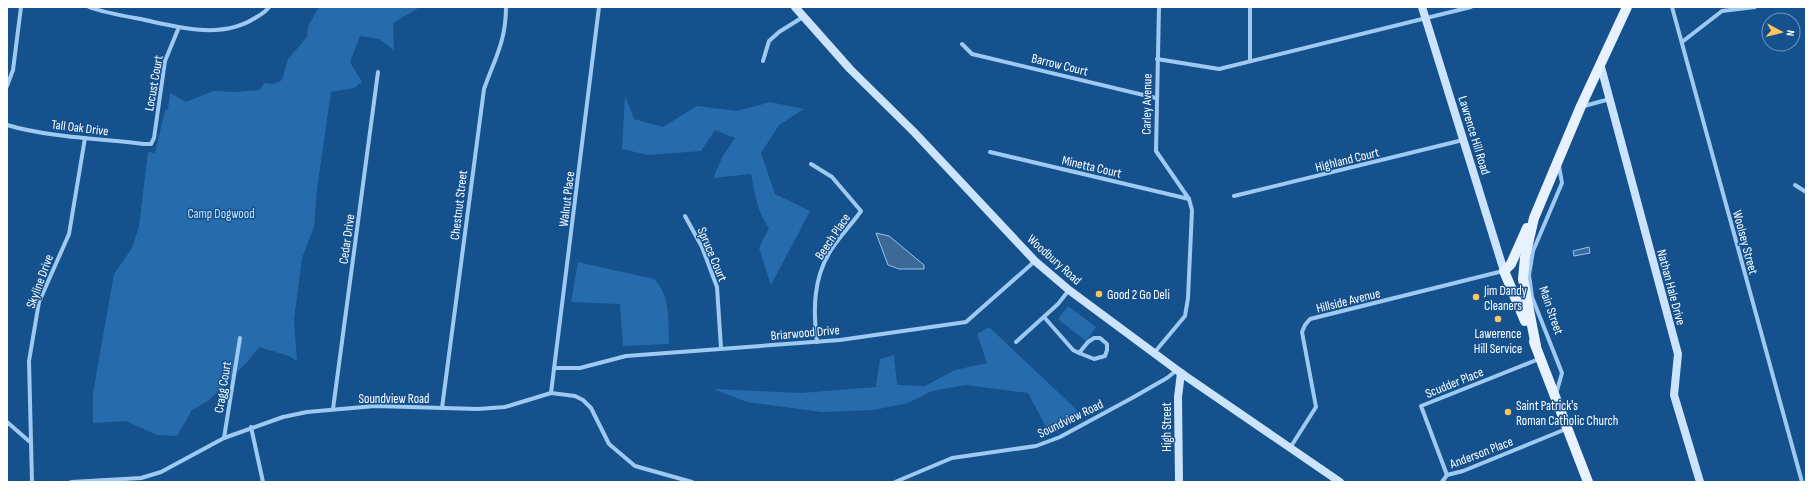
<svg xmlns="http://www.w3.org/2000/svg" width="1813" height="489" viewBox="0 0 1813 489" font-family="'Sofia Sans Condensed',sans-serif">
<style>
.green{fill:#266cac}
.water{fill:#3c6995;stroke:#90c5f3}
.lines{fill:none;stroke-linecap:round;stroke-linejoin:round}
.street{stroke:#9ec9f0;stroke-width:4}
.secondary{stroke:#cce4fb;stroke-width:8}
.primary{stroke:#e8f2ff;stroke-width:10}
.poi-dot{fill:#ffc55e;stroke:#14518d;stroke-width:1.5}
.labels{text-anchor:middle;stroke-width:3;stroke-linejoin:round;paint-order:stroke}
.street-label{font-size:13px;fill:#fff;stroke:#14518d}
.park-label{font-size:13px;fill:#c5e1fc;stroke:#14518d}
.poi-label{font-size:13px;fill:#fff;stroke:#14518d;text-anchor:start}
</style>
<rect width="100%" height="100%" fill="#14518d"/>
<g class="green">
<polygon points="319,7 420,7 393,23 394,50 379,39 360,36 350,62 362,82 354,88 331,92 317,189 314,227 302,258 294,320 297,361 289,356 259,347 247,362 208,401 192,410 177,436 157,435 126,421 93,423 93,393 114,274 132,248 139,226 148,152 155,153 165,110 168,109 170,93 186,102 213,91 236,92 260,90 264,83 274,84 282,80 288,59 307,37 308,26"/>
<path d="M625 96 634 119 663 127 697 106 737 111 770 102 804 109 779 125 761 153 775 194 810 211 771 285 759 248 769 228C757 212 755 193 751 174L713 178 723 156 735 138 715 130 701 151 648 155 622 149Z"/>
<path d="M578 262 654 279C671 296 668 320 669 344L623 346 620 304 571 302Z"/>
<polygon points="1068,306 1096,327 1086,341 1058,319"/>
<polygon points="989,327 1080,413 1048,431 1028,393 966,385 932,391 908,403 874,410 822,412 747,402 713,389 801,393 876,387 880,359 894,355 897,385 925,386 955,370 987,363 977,334"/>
</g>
<g class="water">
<polygon points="876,233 889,236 924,265 924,269 899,269 888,265"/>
<polygon points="1589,247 1590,253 1574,256 1573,251"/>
</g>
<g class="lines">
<g class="street">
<path d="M89 7C105 13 124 16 141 19 177 27 221 40 255 18 260 15 266 12 269 7"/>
<polyline points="1672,7 1802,482"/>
<polyline points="1682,42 1722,11 1755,7"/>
<polyline points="962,44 972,54 1156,98"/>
<polyline points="1157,59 1219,69 1471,7"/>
<polyline points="763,61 769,41 779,32 803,17"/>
<polyline points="1250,61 1250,7"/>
<polyline points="7,86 13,70 21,7"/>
<polyline points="1584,106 1610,99"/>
<path d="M7 125C47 137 102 139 144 144H151L154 138 165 61 179 27"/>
<polyline points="990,152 1189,199"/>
<path d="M811 164 832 177 861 211C852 224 840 236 831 250 813 278 813 310 817 342"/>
<polyline points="1795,185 1806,192"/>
<polyline points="1234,196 1463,140"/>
<polyline points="685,216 702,247 717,287 721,348"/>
<polyline points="1044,317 1073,350 1079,353"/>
<polygon points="1094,338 1100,338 1107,344 1107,350 1105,356 1094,359 1079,353 1088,342"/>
<polyline points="1016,342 1058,304 1069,290"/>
<polyline points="1154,353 1185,316 1188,298 1192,210 1189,199 1156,151 1159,7"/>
<polyline points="555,368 580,368 626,356 840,340 966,322 1035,261"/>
<polyline points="551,393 599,7"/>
<polyline points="1556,394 1562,373 1532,297 1529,275 1533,251 1562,183 1559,166"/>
<path d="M442 408 484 89C495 58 506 41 506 7"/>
<polyline points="333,409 378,72"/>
<polyline points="7,422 30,442"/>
<polyline points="251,427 263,482"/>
<polyline points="224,438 240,338"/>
<polyline points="1290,448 1316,407 1302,332 1305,325 1310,319 1503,271"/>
<polyline points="1447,475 1421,406 1539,359"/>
<polyline points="1447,475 1463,471 1566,429"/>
<polyline points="32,482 29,361 39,302 69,234 85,138"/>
<polyline points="71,482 141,478 161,472 224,438 283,417 307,412 375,406 478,409 505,407 551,393 575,396 583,400 591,408 609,444 635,466 692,482"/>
<polyline points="895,482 952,458 1036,446 1060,437 1132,398 1167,378 1177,370"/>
<polyline points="1442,482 1447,475"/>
</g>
<g class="secondary">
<polyline points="795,7 850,69 914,132 1035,261 1069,290 1181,373 1340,482"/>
<polyline points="1422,7 1504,271"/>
<polyline points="1601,67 1678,354 1674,395 1700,482"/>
<polyline points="1179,482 1178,397 1181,373"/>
</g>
<g class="primary">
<polyline points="1525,321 1504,271 1511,264 1527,228"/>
<polyline points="1534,342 1588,482"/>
<polyline points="1536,346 1523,279 1525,257 1534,218 1581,106 1627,7"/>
</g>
</g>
<g class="poi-dot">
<circle cx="1099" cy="294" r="4"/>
<circle cx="1476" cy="297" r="4"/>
<circle cx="1498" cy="319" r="4"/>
<circle cx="1508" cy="412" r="4"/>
</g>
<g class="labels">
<g class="street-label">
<text transform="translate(1060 64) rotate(14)" y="5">Barrow Court</text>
<text transform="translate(153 83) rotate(-80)" y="5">Locust Court</text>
<text transform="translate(1146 104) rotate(-89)" y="5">Carley Avenue</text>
<text transform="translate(80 127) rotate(7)" y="5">Tall Oak Drive</text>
<text transform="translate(1475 135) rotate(73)" y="5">Lawrence Hill Road</text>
<text transform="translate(1347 159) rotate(-14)" y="5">Highland Court</text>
<text transform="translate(1092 166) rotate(13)" y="5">Minetta Court</text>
<text transform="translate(566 199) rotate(-83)" y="5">Walnut Place</text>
<text transform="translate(458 205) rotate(-83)" y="5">Chestnut Street</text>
<text transform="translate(832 236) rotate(-56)" y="5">Beech Place</text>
<text transform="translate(346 239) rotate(-82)" y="5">Cedar Drive</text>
<text transform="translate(1746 242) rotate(75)" y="5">Woolsey Street</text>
<text transform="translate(713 254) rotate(67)" y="5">Spruce Court</text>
<text transform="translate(1055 259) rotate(42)" y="5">Woodbury Road</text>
<text transform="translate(39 281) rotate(-70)" y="5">Skyline Drive</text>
<text transform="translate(1672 287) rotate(75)" y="5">Nathan Hale Drive</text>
<text transform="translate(1348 300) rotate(-14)" y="5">Hillside Avenue</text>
<text transform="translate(1552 310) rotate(71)" y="5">Main Street</text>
<text transform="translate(805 332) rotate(-5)" y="5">Briarwood Drive</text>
<text transform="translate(1454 382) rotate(-22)" y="5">Scudder Place</text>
<text transform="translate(222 387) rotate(-81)" y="5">Cragg Court</text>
<text x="394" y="403">Soundview Road</text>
<text transform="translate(1070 418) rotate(-26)" y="5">Soundview Road</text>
<text transform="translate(1166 427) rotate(-90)" y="5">High Street</text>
<text transform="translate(1481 452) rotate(-21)" y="5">Anderson Place</text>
</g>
<g class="park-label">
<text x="221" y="218">Camp Dogwood</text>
</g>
<g class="poi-label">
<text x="1484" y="295">Jim Dandy<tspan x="1484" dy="15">Cleaners</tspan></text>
<text x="1107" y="299">Good 2 Go Deli</text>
<text x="1498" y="338" text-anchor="middle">Lawerence<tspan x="1498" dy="15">Hill Service</tspan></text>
<text x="1516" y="410">Saint Patrick's<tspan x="1516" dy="15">Roman Catholic Church</tspan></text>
</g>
</g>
<rect width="1813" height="489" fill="none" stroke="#ffffff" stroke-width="16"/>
<g transform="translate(1781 32) rotate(97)"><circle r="19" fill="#14518d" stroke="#7297bb"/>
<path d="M0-3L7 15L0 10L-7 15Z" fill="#ffc55e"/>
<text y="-6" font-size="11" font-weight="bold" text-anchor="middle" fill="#ffffff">N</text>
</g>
</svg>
